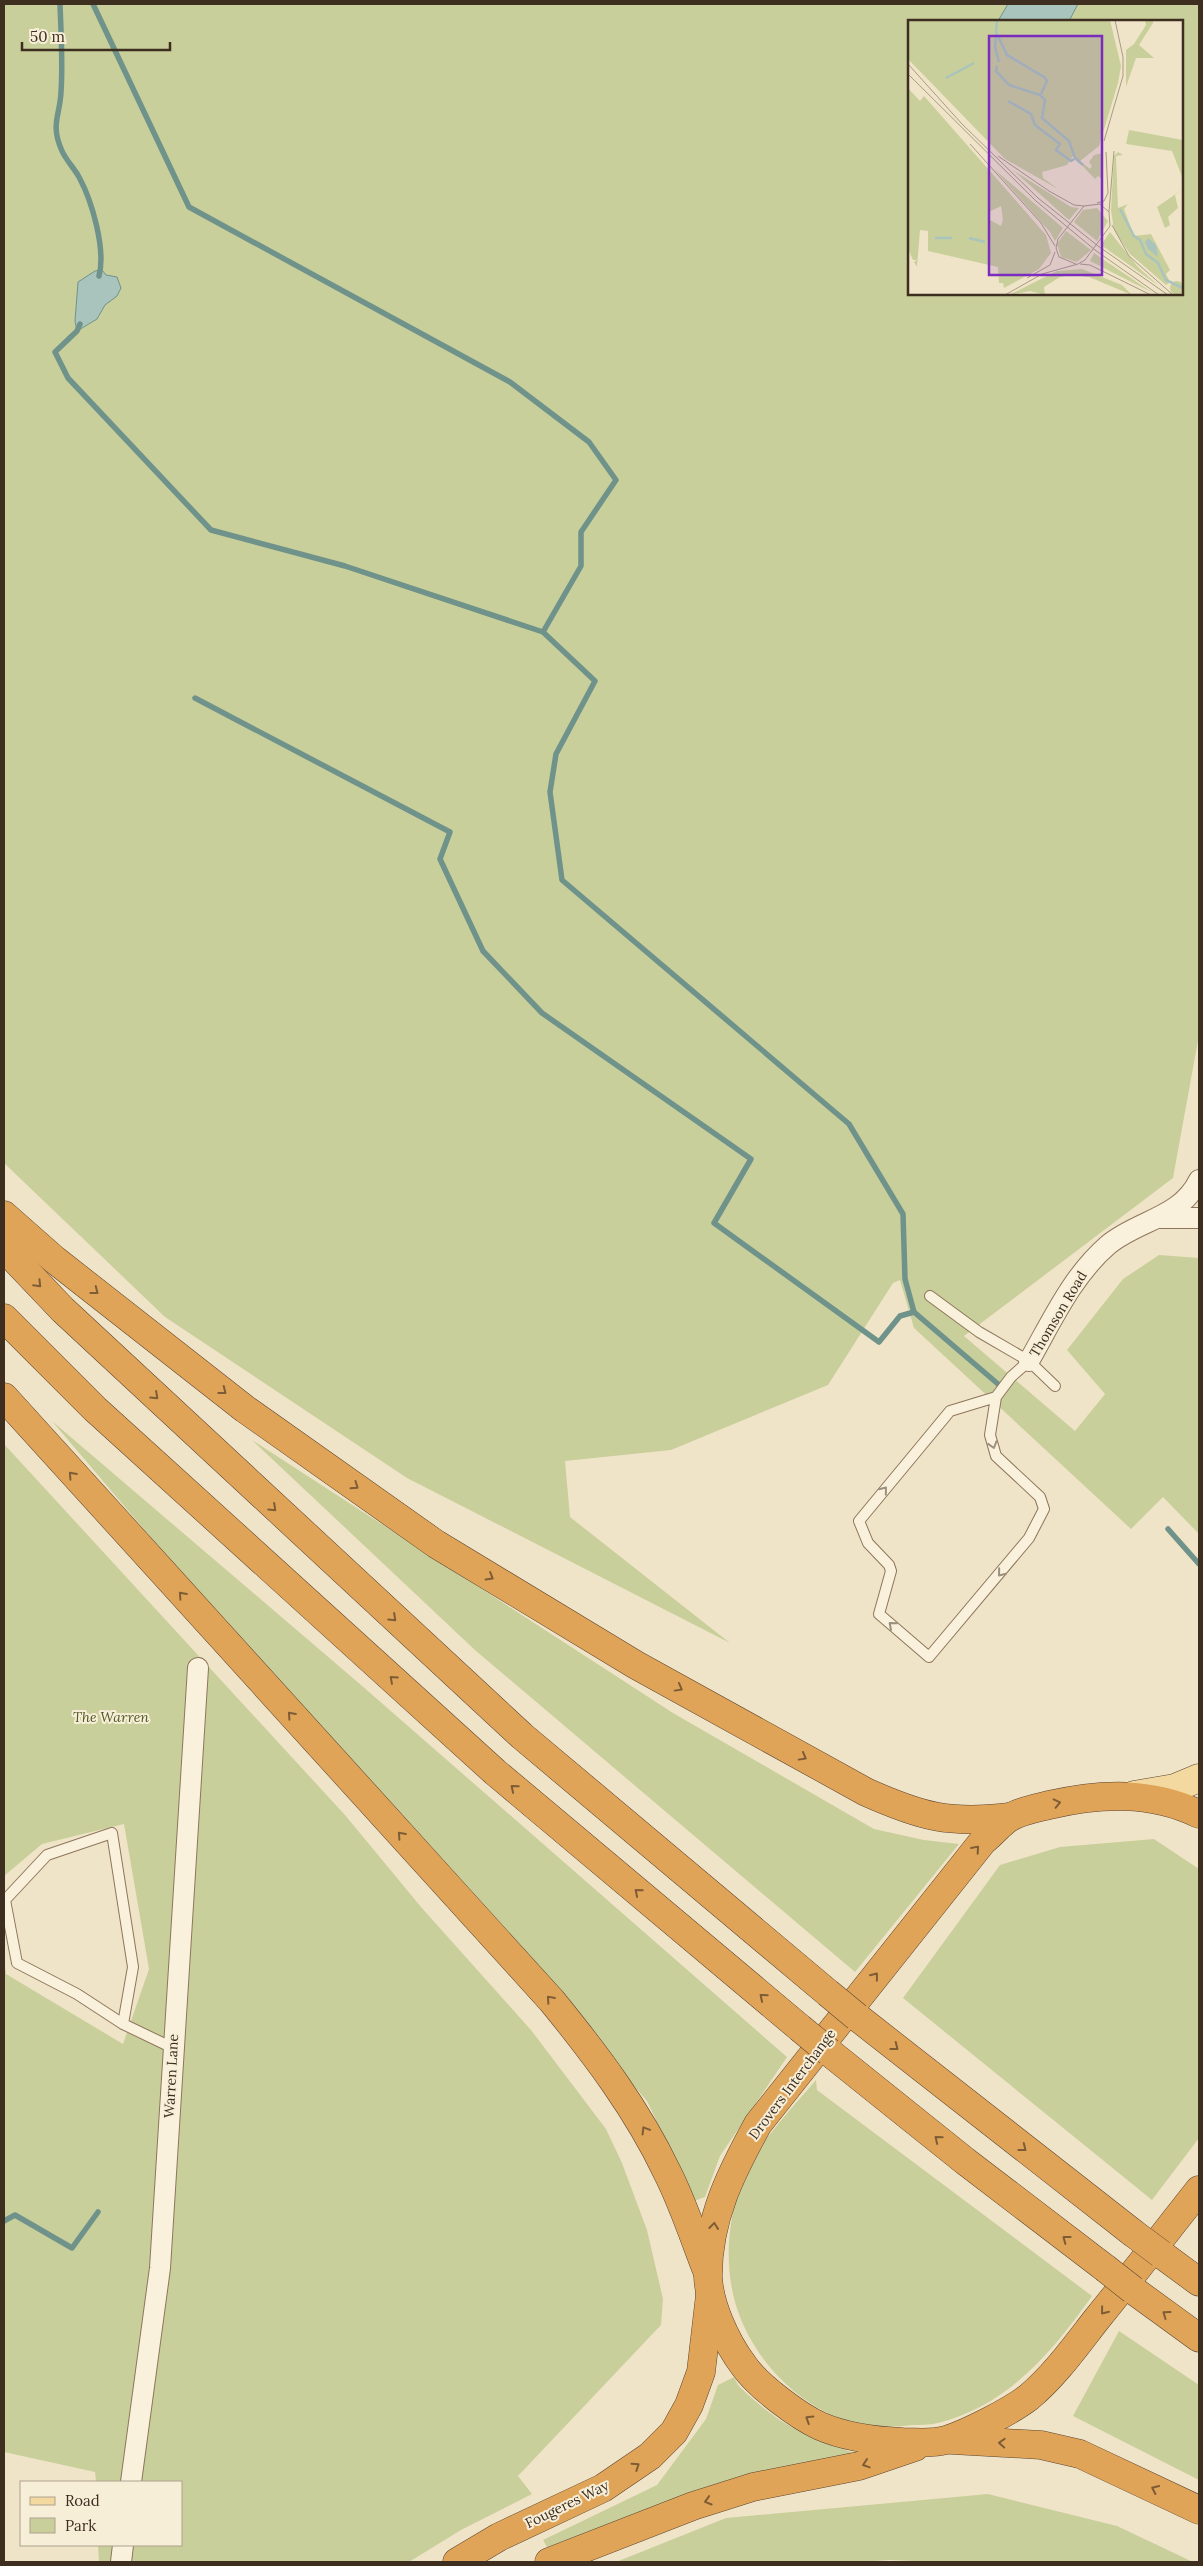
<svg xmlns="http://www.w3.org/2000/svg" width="1203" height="2566" viewBox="0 0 1203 2566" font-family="Lora,serif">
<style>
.green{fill:#c9cf9b}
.water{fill:#a9c4bc;stroke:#6f938a}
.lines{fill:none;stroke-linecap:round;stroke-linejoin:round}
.stream{stroke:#6f938a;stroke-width:5.5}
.lane-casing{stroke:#8d765c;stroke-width:12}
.street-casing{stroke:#8d765c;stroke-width:22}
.primary-casing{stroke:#5b4430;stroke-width:29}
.highway-casing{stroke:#5b4430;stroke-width:29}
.lane{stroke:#faf1dc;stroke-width:10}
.street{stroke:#faf1dc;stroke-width:20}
.primary{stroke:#f3d9a0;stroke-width:28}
.highway{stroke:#e0a458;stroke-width:28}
.highway-bridge-casing{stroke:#5b4430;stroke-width:29;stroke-linecap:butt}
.highway-bridge{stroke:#e0a458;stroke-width:28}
.oneway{stroke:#7e5d36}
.oneway2{stroke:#9c907e}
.labels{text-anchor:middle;stroke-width:4;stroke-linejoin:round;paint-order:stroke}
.street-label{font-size:14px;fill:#3d2e20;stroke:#f7eed8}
.park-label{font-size:14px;font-style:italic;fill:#4d5a26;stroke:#f7eed8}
.inset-river{fill:none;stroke:#a9c4bc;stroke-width:2.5}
.inset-road{fill:none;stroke:#a89b85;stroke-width:1}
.view{fill:#7b2cbf;fill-opacity:0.15;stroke:#7b2cbf;stroke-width:2.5}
.inset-edge{fill:none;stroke:#3d2e20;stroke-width:2.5}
</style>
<rect width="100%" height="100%" fill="#f0e4c8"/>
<g class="green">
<polygon points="4,4 1008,4 998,21 909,21 909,294 1182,294 1182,21 1069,21 1078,4 1199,4 1199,1035 1173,1178 964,1336 1075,1431 1105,1394 1067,1350 1123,1279 1159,1255 1199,1258 1199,1534 1163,1497 1131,1529 914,1328 900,1280 893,1283 828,1385 671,1450 565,1461 570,1517 730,1643 407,1478 165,1317 4,1163"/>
<polygon points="52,1421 361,1685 787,2057 720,2156 705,2197 691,2202 674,2157 647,2101 357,1766 198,1593"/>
<polygon points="252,1440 673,1713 874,1829 924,1840 959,1844 855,1972 476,1651"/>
<polygon points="4,1444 345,1815 421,1907 531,2030 606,2129 622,2163 647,2230 663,2299 661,2325 518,2476 532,2494 461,2530 409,2562 99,2562 98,2545 181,2545 181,2482 96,2482 95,2472 4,2452 4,1959 6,1974 123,2044 149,1969 124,1824 42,1844 4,1876"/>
<polygon points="1154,1839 1199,1869 1199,2138 1152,2200 903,1998 1000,1865 1060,1847"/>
<path d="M816 2080 817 2090 1092 2296C1052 2352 1009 2405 938 2423 930 2425 920 2425 912 2425 895 2427 876 2428 859 2424 801 2411 751 2359 735 2302 724 2262 728 2219 742 2180 753 2149 794 2106 816 2080Z"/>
<polygon points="1119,2331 1199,2385 1199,2480 1073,2416"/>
<path d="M734 2377 738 2385C779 2425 801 2434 854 2453L685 2496 547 2547 543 2540 657 2485 706 2419 718 2385Z"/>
<polygon points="988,2494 1117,2526 1193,2562 939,2562 889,2560 863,2562 616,2562 726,2518"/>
</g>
<g class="water">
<polygon points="1008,4 1078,4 1069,21 998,21"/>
<polygon points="102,270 106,275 117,277 121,288 117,296 105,305 97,319 77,331 75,321 78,282 95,271"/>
</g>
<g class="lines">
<g class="stream">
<path d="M60 4C61 33 63 63 61 92 60 116 50 124 62 151 66 160 74 168 79 177 92 201 106 249 99 276"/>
<polyline points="93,4 189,207 510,382 589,442 616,480 581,532 581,566 543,632"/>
<polyline points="80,324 77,331 55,352 68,378 211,530 345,566 543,632 595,681 556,754 550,792 562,880 849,1124 903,1214 905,1279 914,1312 998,1384"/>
<polyline points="195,698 450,832 440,859 483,951 542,1013 751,1159 714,1223 879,1342 900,1316 914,1312"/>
<polyline points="1168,1529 1199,1564"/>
<polyline points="4,2221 15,2215 72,2248 98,2212"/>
</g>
<g class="lane-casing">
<g id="lane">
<polyline points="930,1296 979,1332 1029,1361 1055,1386"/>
<polyline points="996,1397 950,1411 859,1521 868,1543 889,1565 891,1571 879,1614 929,1657 1029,1538 1044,1509 1040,1497 996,1456 990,1435 996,1397 1011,1377 1029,1361"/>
<polyline points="123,2024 133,1967 112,1833 47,1855 5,1900 17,1963 77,1994 123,2024 173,2048"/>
</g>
</g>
<g class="street-casing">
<g id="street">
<polyline points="1161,1218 1199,1218"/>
<path d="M1029 1361C1052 1321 1072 1276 1108 1245 1138 1220 1181 1218 1199 1180"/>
<polyline points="131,2482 160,2268 198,1668"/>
<polyline points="121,2562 123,2545"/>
</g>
</g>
<g class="primary-casing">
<polyline id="primary" points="1134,1795 1175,1788 1199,1778"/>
</g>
<g class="highway-casing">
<g id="highway">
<path d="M4 1215 55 1260 245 1409 436 1544 636 1665 866 1792C922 1817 949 1824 1010 1817"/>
<polyline points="4,1248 63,1310 522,1736 828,1993"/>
<polyline points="4,1318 95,1409 495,1772 800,2028"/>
<path d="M4 1397 552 2001C596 2055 637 2109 667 2172 683 2203 694 2238 707 2271"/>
<path d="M1199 1814C1151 1791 1101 1793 1049 1805 1037 1808 1020 1811 1009 1818 1000 1824 992 1834 983 1841L758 2124C731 2173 708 2218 708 2276 709 2305 726 2342 744 2366 758 2386 798 2416 820 2426 845 2437 877 2441 903 2442 917 2442 932 2444 946 2440 968 2433 1011 2411 1029 2397 1055 2375 1075 2347 1096 2320 1131 2277 1165 2233 1199 2190"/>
<polyline points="857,2017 1133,2233"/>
<polyline points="829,2052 965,2161 1105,2268"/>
<polyline points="1161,2254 1199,2282"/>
<polyline points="1133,2290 1199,2338"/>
<polyline points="952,2440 1041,2445 1080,2454 1199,2510"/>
<polyline points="457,2562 499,2537 603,2488 650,2456 674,2432 689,2405 701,2372 710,2295"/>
<polyline points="549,2562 693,2506 753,2487 859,2466 915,2447"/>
</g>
</g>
<use href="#lane" class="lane"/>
<use href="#street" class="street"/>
<use href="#primary" class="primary"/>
<use href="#highway" class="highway"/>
<g class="highway-bridge-casing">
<g id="highway-bridge">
<polyline points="828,1993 857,2017"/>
<polyline points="800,2028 829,2052"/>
<polyline points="1133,2233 1161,2254"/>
<polyline points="1105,2268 1133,2290"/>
</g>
</g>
<use href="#highway-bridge" class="highway-bridge"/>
</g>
<defs><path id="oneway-chevron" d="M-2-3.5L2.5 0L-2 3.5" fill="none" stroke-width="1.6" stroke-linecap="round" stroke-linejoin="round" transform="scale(1.25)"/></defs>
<g class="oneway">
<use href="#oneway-chevron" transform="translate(38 1284) rotate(46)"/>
<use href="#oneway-chevron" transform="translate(95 1291) rotate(38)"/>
<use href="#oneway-chevron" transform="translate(223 1391) rotate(38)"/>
<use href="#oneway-chevron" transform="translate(155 1396) rotate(43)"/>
<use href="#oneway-chevron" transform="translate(72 1475) rotate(-132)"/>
<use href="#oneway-chevron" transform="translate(355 1486) rotate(35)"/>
<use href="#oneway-chevron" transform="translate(273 1508) rotate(43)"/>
<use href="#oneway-chevron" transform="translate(490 1577) rotate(31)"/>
<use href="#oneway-chevron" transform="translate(182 1595) rotate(-132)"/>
<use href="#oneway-chevron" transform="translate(393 1618) rotate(43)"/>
<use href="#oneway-chevron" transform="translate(393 1679) rotate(-138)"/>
<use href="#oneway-chevron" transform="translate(679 1688) rotate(29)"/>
<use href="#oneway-chevron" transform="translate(291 1715) rotate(-132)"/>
<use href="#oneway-chevron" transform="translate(803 1757) rotate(29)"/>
<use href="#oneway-chevron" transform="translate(514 1788) rotate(-140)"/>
<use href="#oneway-chevron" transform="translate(1057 1803) rotate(-13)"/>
<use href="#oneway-chevron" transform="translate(401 1835) rotate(-132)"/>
<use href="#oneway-chevron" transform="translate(976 1849) rotate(-49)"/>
<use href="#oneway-chevron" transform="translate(638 1892) rotate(-140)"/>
<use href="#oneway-chevron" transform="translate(875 1976) rotate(-52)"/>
<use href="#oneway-chevron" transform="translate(763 1997) rotate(-140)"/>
<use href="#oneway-chevron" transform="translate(550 1999) rotate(-131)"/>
<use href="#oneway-chevron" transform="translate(895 2047) rotate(38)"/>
<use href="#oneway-chevron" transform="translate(645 2130) rotate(-121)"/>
<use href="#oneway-chevron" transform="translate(938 2139) rotate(-141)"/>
<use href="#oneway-chevron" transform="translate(1023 2148) rotate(38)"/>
<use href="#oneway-chevron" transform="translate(714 2226) rotate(-83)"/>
<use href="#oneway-chevron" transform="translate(1066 2239) rotate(-143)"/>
<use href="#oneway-chevron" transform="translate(1104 2311) rotate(129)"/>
<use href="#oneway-chevron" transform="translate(1166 2314) rotate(-144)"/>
<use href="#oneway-chevron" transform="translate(809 2419) rotate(-148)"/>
<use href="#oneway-chevron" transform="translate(1002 2443) rotate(-177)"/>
<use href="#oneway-chevron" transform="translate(866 2464) rotate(162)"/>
<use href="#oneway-chevron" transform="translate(636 2466) rotate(-34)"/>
<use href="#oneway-chevron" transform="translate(1155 2489) rotate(-155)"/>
<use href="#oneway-chevron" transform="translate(708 2501) rotate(163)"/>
</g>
<g class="oneway2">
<use href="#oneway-chevron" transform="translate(993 1445) rotate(73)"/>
<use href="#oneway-chevron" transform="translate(884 1490) rotate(-51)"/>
<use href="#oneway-chevron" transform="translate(1001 1573) rotate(129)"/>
<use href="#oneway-chevron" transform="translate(892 1625) rotate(-139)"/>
</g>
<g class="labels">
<g class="street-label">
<text transform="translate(1058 1314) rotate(-59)" y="5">Thomson Road</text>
<text transform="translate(171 2076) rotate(-87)" y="5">Warren Lane</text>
<text transform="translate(792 2084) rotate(-53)" y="5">Drovers Interchange</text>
<text transform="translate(567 2504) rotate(-26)" y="5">Fougeres Way</text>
</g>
<g class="park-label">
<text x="111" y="1722">The Warren</text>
</g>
</g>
<g transform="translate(908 20)">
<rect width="275" height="275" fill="#f0e4c8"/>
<path d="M0 0H202L213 46 210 63 191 126 172 141 182 149 184 146 181 142 186 135 195 133V160L190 156 187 159 165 136 159 145 134 152 135 158 150 169 97 139 0 39ZM237 0H245V3L231 25 246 38H228L218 67V30L226 24 238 5ZM0 68 12 81 16 76 138 215 143 233 131 249 96 268 95 263H91L90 247 20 231V211L12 210 9 247 6 242 9 240H5L0 229ZM93 186 95 200 93 206 82 200 81 192ZM221 110 275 120V159L264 131 218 124ZM210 132 215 135 208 136 210 188 220 184 216 189 226 216 243 214 262 250 258 254 262 262 258 265 222 234 206 210 203 190 206 136ZM86 149 155 208 147 221 142 212ZM105 150 163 187 171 188 161 200ZM275 169 267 175 270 188 260 197 262 205 257 208 249 187ZM189 188 200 201 189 221 166 202 175 190ZM158 211 183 230 169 242 153 237 149 224ZM202 212 230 247 251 266 193 225ZM186 233 245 273 182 241ZM174 249 214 265 224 275 181 257 164 255 152 257 136 267 137 275 122 271 101 275 149 251ZM262 268a7 7 0 1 1 14 0a7 7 0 1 1-14 0Z" fill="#c9cf9b" fill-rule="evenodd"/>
<path d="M240 218 248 225 250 237 240 229 237 222Z" fill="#a9c4bc"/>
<path class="inset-river" d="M89 0 87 27 91 42M88 12 99 35 136 57 139 61 133 74M89 46 88 51 101 65 132 75 137 80 134 98 161 121 167 138 175 145M38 58 66 43M100 81 123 94 127 105 152 124 148 130 163 141 166 139M212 189 226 216 232 220 238 234 250 243 258 260 275 268M27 218H44M61 218 77 222"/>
<path class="inset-road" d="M0 44 54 104 130 178 190 226 260 275M0 54 128 181 187 230 251 275M196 121 215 56V37L207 0M62 124 133 203 147 226M90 136 141 171 166 185 176 186M189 183 196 181 200 173 198 132M201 192 206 131M204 205 221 236 265 275M172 244 182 245 243 275M119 258 142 245 147 232M97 275 134 254 170 244 177 240 202 206 201 192 192 184 176 186 150 219 148 228 151 237 168 244"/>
<path class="view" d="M81 16H194V255H81Z"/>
<rect width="275" height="275" class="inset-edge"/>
</g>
<rect width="1203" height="2566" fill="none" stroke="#3d2e20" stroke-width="10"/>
<rect x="20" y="2481" width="162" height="65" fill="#f7eed8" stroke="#ada18e"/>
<rect x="30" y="2497" width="25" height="8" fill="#f3d9a0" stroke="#ada18e"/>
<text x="65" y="2506" font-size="15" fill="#3d2e20">Road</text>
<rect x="30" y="2518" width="25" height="15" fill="#c9cf9b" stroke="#ada18e"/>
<text x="65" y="2531" font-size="15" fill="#3d2e20">Park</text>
<path d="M22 42v8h148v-8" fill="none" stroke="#3d2e20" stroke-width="2.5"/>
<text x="30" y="42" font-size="15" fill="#3d2e20" stroke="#f7eed8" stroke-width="4" paint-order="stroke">50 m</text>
</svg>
